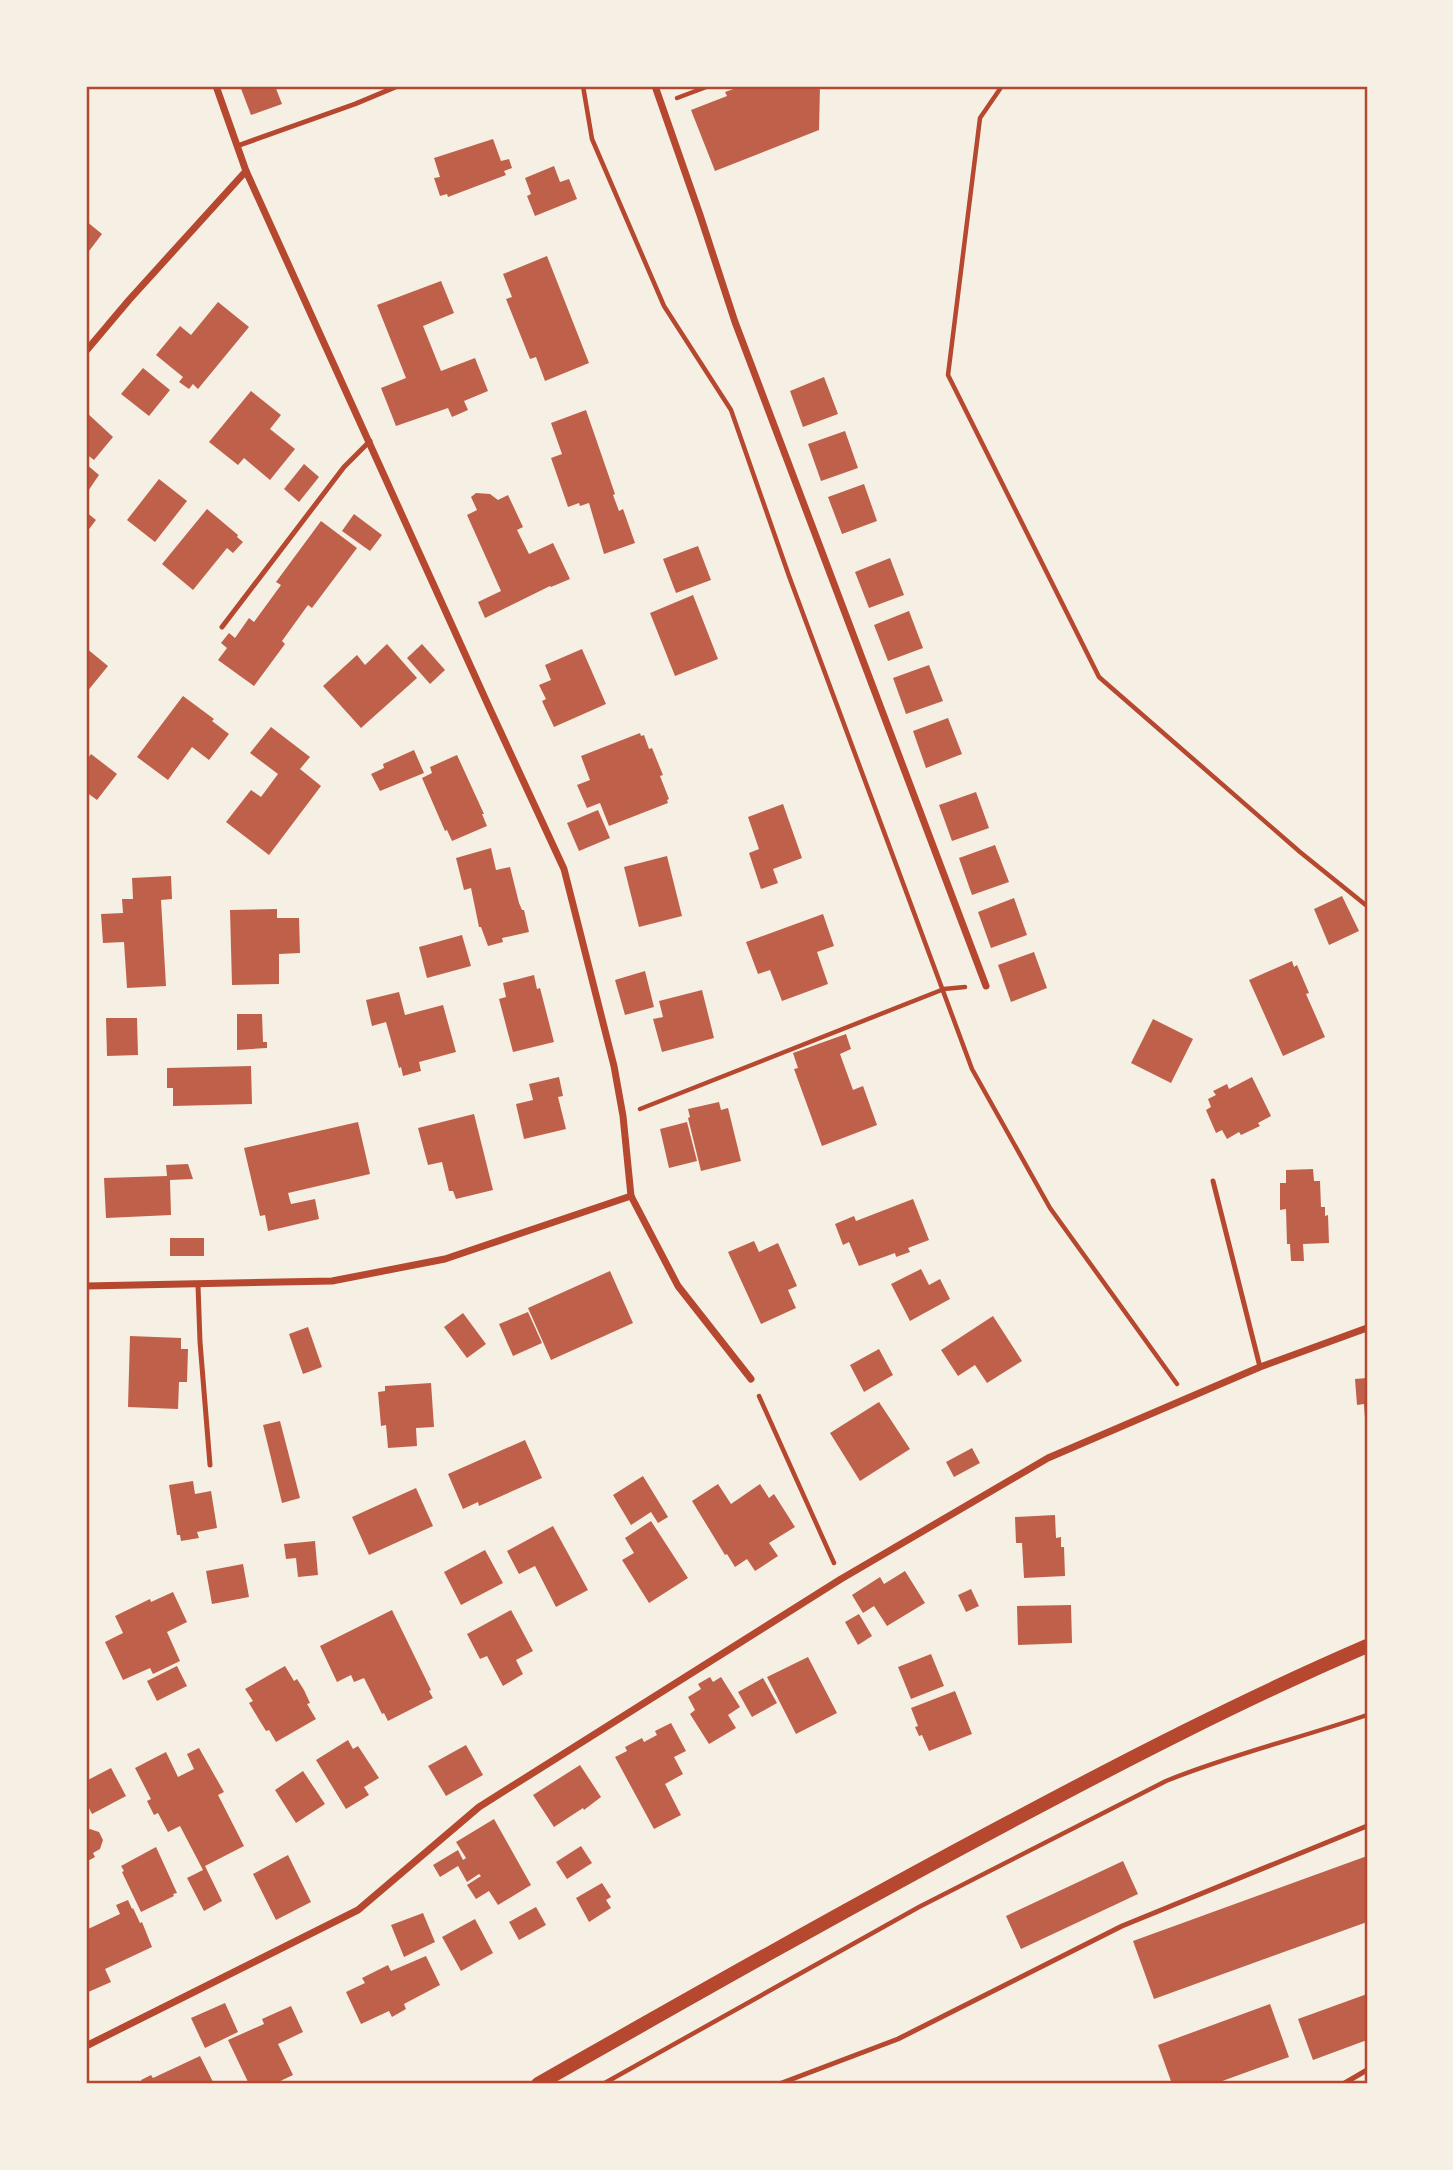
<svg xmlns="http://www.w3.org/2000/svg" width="1453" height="2170" viewBox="0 0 1453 2170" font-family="Spectral,serif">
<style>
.building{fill:#bf614a}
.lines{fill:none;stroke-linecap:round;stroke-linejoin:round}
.path{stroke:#b5482f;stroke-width:4.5}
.service{stroke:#b5482f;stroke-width:5}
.minor{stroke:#b5482f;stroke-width:7}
.secondary{stroke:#b5482f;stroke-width:14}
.neatline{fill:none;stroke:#b5482f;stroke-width:2.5}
</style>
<rect width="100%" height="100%" fill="#f6efe4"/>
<g class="building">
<polygon points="240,86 275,86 282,104 251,115"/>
<polygon points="742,86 820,86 819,130 715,171 691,110 727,96 725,92"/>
<polygon points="493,139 501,161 509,159 512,168 504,171 506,175 448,197 447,194 440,196 434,178 440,177 434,158"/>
<polygon points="554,166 560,182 569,179 577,199 535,216 527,196 531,194 525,178"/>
<polygon points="86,221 102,234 86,255"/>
<polygon points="547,256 589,363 545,381 536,357 530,359 506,299 512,297 503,274"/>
<polygon points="441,281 454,313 423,326 441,371 475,358 488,391 464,401 468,410 452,417 448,408 396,426 381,388 406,378 377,305"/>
<polygon points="218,302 249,327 198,389 193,384 189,389 179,382 183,377 156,355 180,326 191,335"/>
<polygon points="143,368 170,390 149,416 121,394"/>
<polygon points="824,377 838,414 803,427 790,391"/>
<polygon points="251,391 281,415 270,429 295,449 270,480 244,458 238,465 209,442"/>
<polygon points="586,410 615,494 613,495 619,511 623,509 635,543 604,554 589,503 580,506 579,503 568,507 551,458 562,454 551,423"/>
<polygon points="86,412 113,437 94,460 86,454"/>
<polygon points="845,431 858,468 821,481 808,444"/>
<polygon points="86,464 99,475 86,494"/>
<polygon points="304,464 319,477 299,502 284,489"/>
<polygon points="159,479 187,501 155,542 127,520"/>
<polygon points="864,484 877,521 842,534 828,497"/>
<polygon points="476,493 490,494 498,500 508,495 523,527 517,530 529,554 553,543 570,579 551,587 550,586 485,618 478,602 501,591 467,515 477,510 471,497"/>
<polygon points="207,509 238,535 237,537 243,542 233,553 227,548 193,590 162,564"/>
<polygon points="86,512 96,520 86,533"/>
<polygon points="354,514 382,535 370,551 342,531"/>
<polygon points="321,521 357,548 312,608 308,605 282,641 285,644 254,686 218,660 227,648 221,643 229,633 235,638 249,618 254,622 281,585 276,582"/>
<polygon points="698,546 711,580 676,593 663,559"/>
<polygon points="890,558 904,595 869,608 855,572"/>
<polygon points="693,595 718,659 675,676 650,613"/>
<polygon points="909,611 923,648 888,661 874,625"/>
<polygon points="387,644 417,678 361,728 323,686 357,655 365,665"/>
<polygon points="422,644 445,670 430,684 407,658"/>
<polygon points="86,648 108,666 86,693"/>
<polygon points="582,649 606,704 554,727 542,701 546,699 539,685 551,680 545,665"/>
<polygon points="929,665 943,701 906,714 893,678"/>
<polygon points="183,696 214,719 212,721 229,734 209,760 192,747 168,780 137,757"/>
<polygon points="948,718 962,754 926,768 913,731"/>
<polygon points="271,727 310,757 300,769 321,786 269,855 226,822 251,790 261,797 278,774 250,753"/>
<polygon points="640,733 641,736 644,735 649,749 652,748 663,775 660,776 669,799 667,800 668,803 609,826 600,803 587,808 577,785 590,780 581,756"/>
<polygon points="414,750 424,773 380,791 371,774 384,768 383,764"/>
<polygon points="91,754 117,774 97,800 86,792 86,761"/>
<polygon points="457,755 484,814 482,814 487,826 452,841 447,830 445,831 422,778 432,773 430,767"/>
<polygon points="976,792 989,828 952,841 939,805"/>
<polygon points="783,804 802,858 773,869 778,883 761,889 749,853 759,849 748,817"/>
<polygon points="598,810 610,838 579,851 567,823"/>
<polygon points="995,845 1009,882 972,895 959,858"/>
<polygon points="491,848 496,870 510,867 519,903 522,910 524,910 529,932 502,938 503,942 488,946 481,927 479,927 471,888 464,890 456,858"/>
<polygon points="667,856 682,916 639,927 624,867"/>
<polygon points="171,876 172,899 161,900 166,986 127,988 124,942 103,943 101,914 123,913 122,899 133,899 132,878"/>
<polygon points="1342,896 1359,931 1329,945 1314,909"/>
<polygon points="1014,898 1027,935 991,948 978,912"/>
<polygon points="277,909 277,918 299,918 300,953 279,954 279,984 232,985 230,910"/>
<polygon points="823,914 834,946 817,952 828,984 782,1001 770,970 758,974 746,942"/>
<polygon points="462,935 471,966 427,978 419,947"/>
<polygon points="1034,952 1047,988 1011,1002 998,965"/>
<polygon points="1292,961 1294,967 1297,965 1309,993 1306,994 1325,1037 1283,1056 1249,980"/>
<polygon points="645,971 654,1007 625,1015 615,980"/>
<polygon points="534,975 537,989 540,988 554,1042 513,1052 499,999 506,997 503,983"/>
<polygon points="702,990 714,1038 662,1052 653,1019 663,1017 659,1001"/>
<polygon points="399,992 405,1015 443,1005 456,1052 419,1062 421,1071 403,1076 401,1067 399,1068 386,1022 372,1026 366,1000"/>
<polygon points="237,1014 262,1014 263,1042 267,1042 267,1048 237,1050"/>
<polygon points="106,1018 137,1018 138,1055 107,1056"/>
<polygon points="1153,1019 1193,1039 1171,1083 1131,1063"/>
<polygon points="846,1034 851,1049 840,1054 853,1090 863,1086 877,1125 822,1146 794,1069 798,1068 793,1053"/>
<polygon points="251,1066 252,1104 173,1106 173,1088 167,1088 167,1068"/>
<polygon points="559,1077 563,1096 558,1097 566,1129 524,1139 516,1104 533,1100 529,1084"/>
<polygon points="1252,1077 1271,1116 1258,1123 1260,1126 1241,1135 1239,1132 1227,1139 1222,1130 1216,1133 1206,1110 1211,1107 1208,1099 1216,1095 1213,1091 1227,1084 1229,1089"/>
<polygon points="719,1102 721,1110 728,1108 741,1161 701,1171 688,1118 690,1117 688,1109"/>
<polygon points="474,1114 493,1190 456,1199 453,1191 449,1191 442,1162 428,1165 418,1128"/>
<polygon points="358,1122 370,1174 288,1193 291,1204 315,1199 319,1219 268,1231 265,1215 260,1216 244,1148"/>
<polygon points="687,1122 697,1161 669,1168 660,1129"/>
<polygon points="188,1164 193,1179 170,1180 171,1215 106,1218 104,1178 167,1176 166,1165"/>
<polygon points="1313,1169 1314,1181 1320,1181 1321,1207 1325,1207 1325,1216 1328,1215 1329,1243 1303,1244 1304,1261 1291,1261 1290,1244 1287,1244 1286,1209 1280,1210 1280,1183 1286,1183 1286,1170"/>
<polygon points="913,1199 929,1240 908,1248 910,1252 896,1257 895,1253 859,1266 849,1242 843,1245 835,1224 854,1216 856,1221"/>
<rect x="170" y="1238" width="34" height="18"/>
<polygon points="754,1241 759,1252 778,1243 797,1286 788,1290 796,1308 761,1324 728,1252"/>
<polygon points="921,1269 929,1285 940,1279 950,1299 910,1321 891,1284"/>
<polygon points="610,1271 633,1323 551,1360 528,1308"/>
<polygon points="528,1312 542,1343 513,1356 499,1324"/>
<polygon points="463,1313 486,1344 467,1358 444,1327"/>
<polygon points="993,1316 1022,1361 987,1383 975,1365 958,1376 941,1350"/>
<polygon points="308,1327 322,1367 303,1374 289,1334"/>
<polygon points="130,1336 181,1338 181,1349 188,1349 187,1382 179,1382 178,1409 128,1407"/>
<polygon points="879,1349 893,1375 864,1392 850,1365"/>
<polygon points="1367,1378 1367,1418 1365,1418 1364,1404 1357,1405 1355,1379"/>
<polygon points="431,1383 434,1427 416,1428 417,1446 388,1448 386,1425 381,1426 378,1392 385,1391 385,1386"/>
<polygon points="879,1402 910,1449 860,1481 830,1433"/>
<polygon points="280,1421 300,1498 282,1503 263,1425"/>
<polygon points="525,1440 542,1478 479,1506 478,1502 463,1509 448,1474"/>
<polygon points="972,1448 980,1463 954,1477 946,1462"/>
<polygon points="643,1476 668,1517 658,1523 651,1512 631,1525 613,1495"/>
<polygon points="193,1481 195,1494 211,1491 217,1528 197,1532 199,1538 181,1541 180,1535 177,1535 169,1485"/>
<polygon points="718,1484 731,1504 760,1484 769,1498 774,1494 795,1527 769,1543 778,1556 755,1571 747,1559 735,1567 727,1554 725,1555 692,1501"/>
<polygon points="416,1488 433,1526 369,1555 352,1517"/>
<polygon points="1055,1515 1056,1538 1061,1537 1061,1547 1064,1547 1065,1576 1024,1578 1022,1543 1016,1543 1015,1517"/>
<polygon points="651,1521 688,1578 649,1603 622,1560 634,1553 625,1538"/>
<polygon points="553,1526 588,1590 556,1607 535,1566 519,1574 507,1551"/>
<polygon points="315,1541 318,1575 298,1577 296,1558 286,1559 284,1544"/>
<polygon points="485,1550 503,1583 461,1605 444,1572"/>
<polygon points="243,1564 249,1597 212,1604 206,1571"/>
<polygon points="905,1571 925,1603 887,1626 874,1606 863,1613 852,1595 880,1577 884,1584"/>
<polygon points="971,1589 979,1606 966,1612 958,1595"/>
<polygon points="173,1592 187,1622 167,1632 180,1661 153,1674 150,1668 123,1680 105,1642 123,1633 115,1616 150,1599 151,1602"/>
<polygon points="1071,1605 1072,1643 1018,1645 1017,1606"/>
<polygon points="392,1610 431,1690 429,1691 433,1698 388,1721 384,1713 382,1714 364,1678 354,1682 351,1675 337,1682 320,1646"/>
<polygon points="511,1610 533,1651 516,1660 523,1674 503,1686 487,1656 480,1659 467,1634"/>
<polygon points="859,1614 872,1636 858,1645 845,1622"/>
<polygon points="931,1654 944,1686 911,1699 898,1667"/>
<polygon points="808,1657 837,1713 796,1734 767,1677"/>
<polygon points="177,1666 187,1686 157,1701 147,1681"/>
<polygon points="285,1666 294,1681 297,1679 304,1690 310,1703 307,1704 316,1719 276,1742 269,1730 266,1731 258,1718 249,1703 253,1701 245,1689"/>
<polygon points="710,1677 713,1682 721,1677 740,1707 728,1715 736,1728 709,1744 690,1714 695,1710 688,1697 701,1689 698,1684"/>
<polygon points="763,1678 777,1703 752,1717 738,1692"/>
<polygon points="955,1691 972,1734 929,1751 922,1735 919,1736 915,1727 918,1726 911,1708"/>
<polygon points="671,1723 686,1751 674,1757 683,1774 665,1784 681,1815 654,1829 615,1757 627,1751 625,1747 642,1738 644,1742 657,1735 655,1731"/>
<polygon points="348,1740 353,1749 358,1746 379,1778 364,1787 369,1795 346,1809 316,1760"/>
<polygon points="466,1745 483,1775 446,1796 428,1766"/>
<polygon points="199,1748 224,1792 218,1795 244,1846 205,1866 222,1901 204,1911 187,1878 203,1870 180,1826 168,1832 158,1813 154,1815 147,1801 151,1799 135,1768 166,1752 178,1777 194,1769 187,1754"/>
<polygon points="580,1765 601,1797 584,1810 583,1808 554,1827 533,1795"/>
<polygon points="111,1768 126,1796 92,1814 86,1802 86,1781"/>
<polygon points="303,1771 325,1804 296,1823 275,1790"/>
<polygon points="494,1819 531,1885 498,1905 489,1891 476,1899 467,1885 481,1876 479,1874 467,1882 458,1866 440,1877 433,1865 458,1850 463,1860 466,1858 456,1842"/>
<polygon points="90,1829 99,1832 103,1840 100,1849 93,1853 95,1857 86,1862 86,1831"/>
<polygon points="581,1846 592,1863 567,1879 556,1862"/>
<polygon points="156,1847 177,1893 173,1894 174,1896 141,1912 122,1872 124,1871 121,1866"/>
<polygon points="288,1855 311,1902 276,1920 253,1874"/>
<polygon points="1367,1856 1367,1922 1154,1999 1133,1941"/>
<polygon points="1123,1861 1138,1894 1021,1949 1006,1916"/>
<polygon points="602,1883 611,1897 606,1900 611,1908 589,1922 576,1898"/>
<polygon points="128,1900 132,1909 133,1908 140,1923 142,1922 152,1947 105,1969 111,1982 86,1993 86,1930 120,1914 116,1905"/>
<polygon points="536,1907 546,1925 519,1940 509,1922"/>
<polygon points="423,1913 435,1942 404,1957 391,1925"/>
<polygon points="475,1919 493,1953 461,1971 442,1937"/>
<polygon points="426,1956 440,1985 404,2004 406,2009 392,2017 389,2011 361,2024 346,1992 365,1983 362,1978 388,1965 391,1971"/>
<polygon points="1367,1994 1367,2040 1313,2060 1298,2019"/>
<polygon points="225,2003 238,2032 205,2048 191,2018"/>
<polygon points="1270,2004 1289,2057 1214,2084 1172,2084 1158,2045"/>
<polygon points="291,2006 303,2032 278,2044 293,2075 274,2084 249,2084 228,2040 264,2024 262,2019"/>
<polygon points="200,2056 214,2084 143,2084 141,2080 151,2075 153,2078"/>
</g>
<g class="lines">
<g class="path">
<polyline points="583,86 592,139 664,306 731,410 789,576 972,1069 1050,1208 1177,1384"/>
<polyline points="1002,86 980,118 948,375 1099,677 1300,852 1367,906"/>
<polyline points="677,98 709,86"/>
<polyline points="640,1109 944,989 965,987"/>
<polyline points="759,1396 834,1563"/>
<path d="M603 2084 919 1907 1166 1781C1232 1754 1301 1738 1367 1715"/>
</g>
<g class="service">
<polyline points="237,146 355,104 398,86"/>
<polyline points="222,627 344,467 370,441"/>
<polyline points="1213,1181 1260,1367"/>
<polyline points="198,1285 200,1342 210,1465"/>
<polyline points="779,2084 898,2039 1122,1926 1367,1826"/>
<polyline points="1343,2084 1367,2070"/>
</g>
<g class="minor">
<polyline points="216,86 246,171 489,707 564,869 614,1066 623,1116 631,1196 678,1286 751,1379"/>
<polyline points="655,86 700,215 735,322 986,986"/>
<polyline points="86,351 129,300 246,171"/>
<polyline points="86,1286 332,1281 445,1259 631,1196"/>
<polyline points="86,2046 358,1910 479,1807 841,1579 1048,1458 1260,1367 1367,1328"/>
</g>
<path class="secondary" d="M538 2084C693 1996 848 1908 1006 1824 1124 1761 1244 1699 1367 1646"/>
</g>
<rect width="1453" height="2170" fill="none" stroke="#f6efe4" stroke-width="175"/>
<rect x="88" y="88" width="1278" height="1994" class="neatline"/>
</svg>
